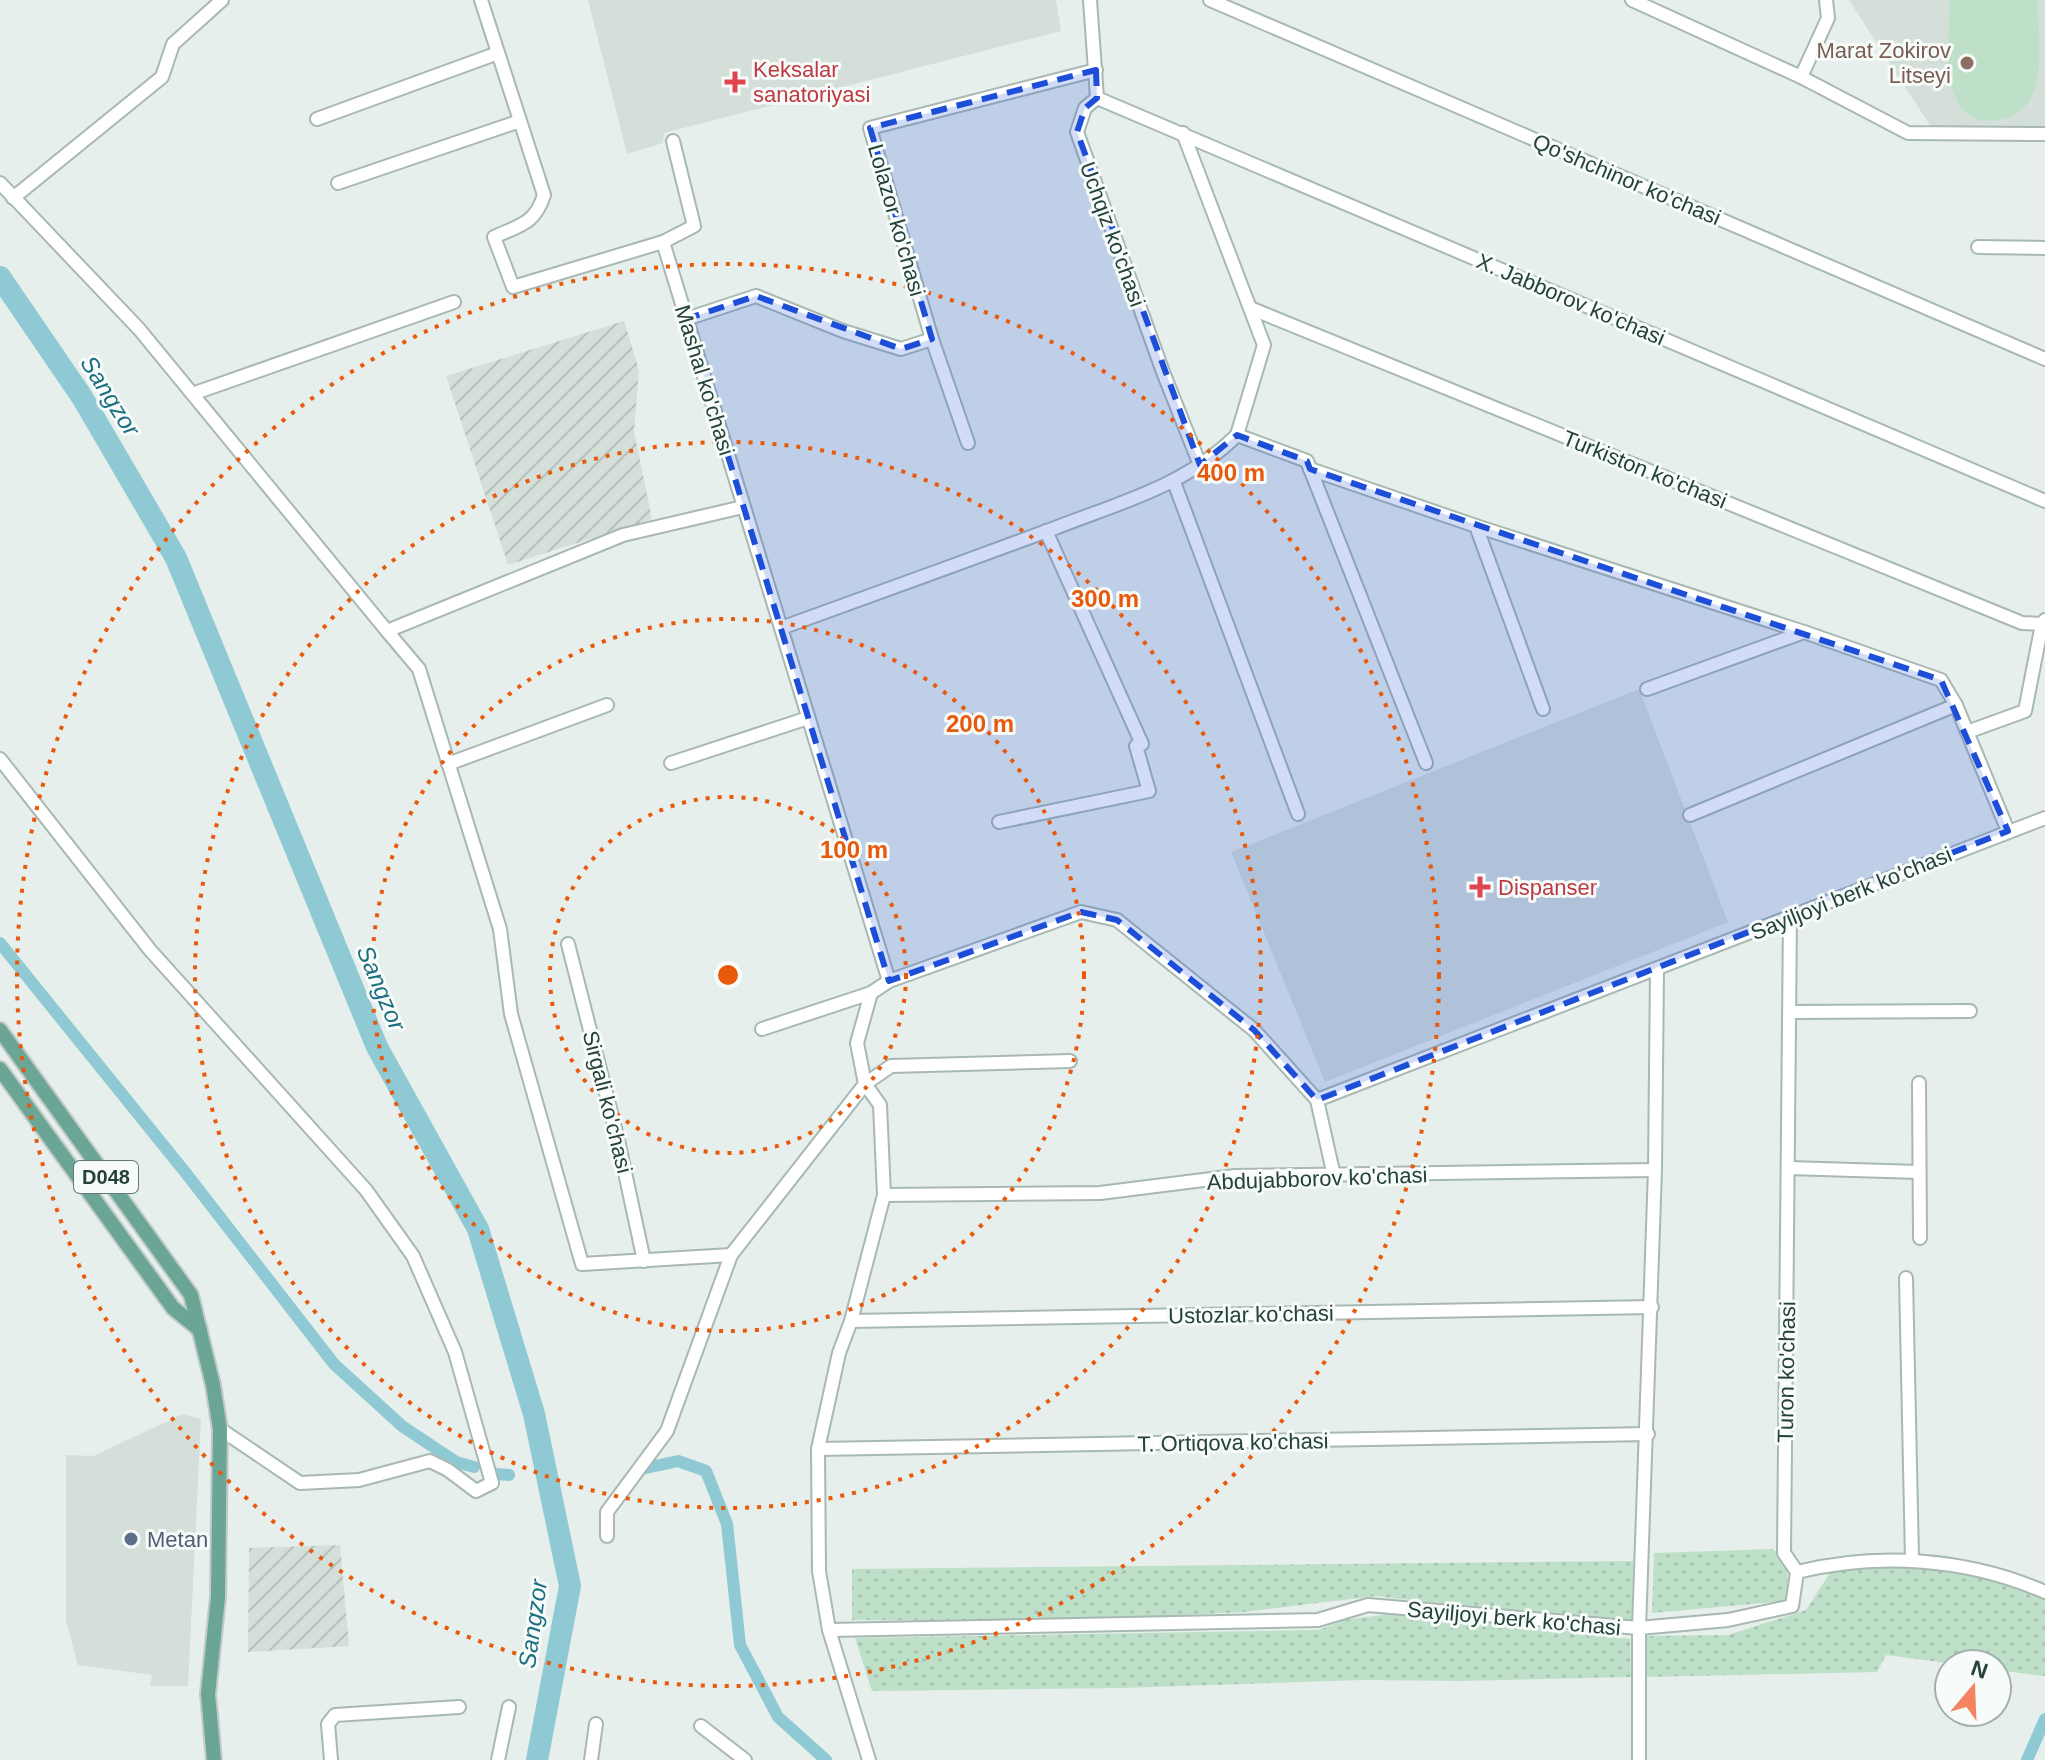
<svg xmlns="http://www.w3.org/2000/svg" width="2045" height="1760" viewBox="0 0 2045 1760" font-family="Helvetica,sans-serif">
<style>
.built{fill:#d4dfda}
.industrial{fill:url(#industrial-furrows)}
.grass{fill:url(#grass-dots)}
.park{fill:#bfe0c8}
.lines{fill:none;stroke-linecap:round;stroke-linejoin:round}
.canal{stroke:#8ec9d4;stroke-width:12}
.river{stroke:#8ec9d4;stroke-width:22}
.minor-casing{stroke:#a8b8b2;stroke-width:16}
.major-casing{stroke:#c2cac8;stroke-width:18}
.minor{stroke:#fff;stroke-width:12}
.major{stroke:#6aa596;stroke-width:14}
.marked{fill:#1d4ed8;fill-opacity:0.2;stroke:#1d4ed8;stroke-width:6;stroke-dasharray:16 10;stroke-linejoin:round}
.ring{fill:none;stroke:#e8590c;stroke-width:4;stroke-dasharray:4 8}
.education-dot{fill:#8d6e63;stroke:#f7fbf9;stroke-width:3}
.health-dot{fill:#e0444e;stroke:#f7fbf9;stroke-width:3}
.service-dot{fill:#5c6f8a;stroke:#f7fbf9;stroke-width:3}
.labels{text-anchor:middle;stroke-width:6;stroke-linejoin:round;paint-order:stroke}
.shield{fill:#f7fbf9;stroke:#637a73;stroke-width:2}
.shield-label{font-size:20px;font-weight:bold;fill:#24423a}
.education-label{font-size:22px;fill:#785e54;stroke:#f7fbf9;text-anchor:end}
.health-label{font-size:22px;fill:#be3a42;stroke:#f7fbf9;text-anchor:start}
.street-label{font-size:22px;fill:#24423a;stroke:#f7fbf9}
.service-label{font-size:22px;fill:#4e5e75;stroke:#f7fbf9;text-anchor:start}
.water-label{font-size:24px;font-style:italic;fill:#1c6f80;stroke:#f7fbf9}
.centre{fill:#e8590c;stroke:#f7fbf9;stroke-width:4}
.ring-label{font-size:24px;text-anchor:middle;font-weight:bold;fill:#e8590c;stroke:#f7fbf9;stroke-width:6;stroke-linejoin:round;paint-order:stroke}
</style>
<defs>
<pattern id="industrial-furrows" width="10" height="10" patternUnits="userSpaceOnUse" patternTransform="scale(2)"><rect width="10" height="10" fill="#d4dfda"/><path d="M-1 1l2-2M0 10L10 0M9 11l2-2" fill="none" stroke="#b6c1bc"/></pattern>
<pattern id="grass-dots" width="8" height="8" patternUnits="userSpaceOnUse" patternTransform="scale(2)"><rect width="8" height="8" fill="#bfe0c8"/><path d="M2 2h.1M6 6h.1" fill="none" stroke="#a4c1ad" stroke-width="1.8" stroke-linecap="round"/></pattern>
</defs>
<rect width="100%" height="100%" fill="#e6efeb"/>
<g class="built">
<polygon points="588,0 1056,0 1061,31 664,133 663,143 627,154"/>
<polygon points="1849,0 2045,0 2045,126 1931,127"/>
<polygon points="1639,689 1728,922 1325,1082 1231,852"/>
<polygon points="183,1414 201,1419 188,1686 150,1686 152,1675 78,1665 66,1621 66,1455 93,1456"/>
</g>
<g class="industrial">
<polygon points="624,321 639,370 634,431 652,519 508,565 446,376"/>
<polygon points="340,1545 349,1646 248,1652 249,1548"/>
</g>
<g class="grass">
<polygon points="1773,1549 1788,1565 1786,1601 1652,1613 1654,1553"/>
<polygon points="1633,1561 1632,1621 1493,1610 1376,1596 1244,1612 1060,1621 852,1620 852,1569"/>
<polygon points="1912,1566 2010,1583 2042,1596 2045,1599 2045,1676 1997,1670 1997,1664 1955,1664 1886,1655 1877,1672 1645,1677 1646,1636 1728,1635 1806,1610 1833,1568"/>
<polygon points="1389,1614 1519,1625 1630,1639 1631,1677 1459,1681 1363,1680 1121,1688 872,1691 855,1638 1319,1630 1344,1620"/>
</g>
<path class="park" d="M1950 0H2038C2038 26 2043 69 2034 92 2029 106 2016 116 2002 119 1935 134 1949 38 1950 0Z"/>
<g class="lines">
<g class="canal">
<polyline points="0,943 185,1172 334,1364 402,1426 456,1462 474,1467"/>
<polyline points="646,1468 678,1461 706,1471 727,1524 740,1645 778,1717 826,1760"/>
<polyline points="495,1474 509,1475"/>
<polyline points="2027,1760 2045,1719"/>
</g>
<polyline class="river" points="0,277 82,397 176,558 377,1047 478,1229 534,1414 570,1586 537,1760"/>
<g class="minor-casing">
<g id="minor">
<path d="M481 0 544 195C535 224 520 225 494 237L513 287 663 242 889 981"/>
<polyline points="1090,0 1097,98 1085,108 1077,132 1163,372 1200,465"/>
<polyline points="1210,0 2045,359"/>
<polyline points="1632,0 1801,77 1908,133 2045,134"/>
<polyline points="1801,77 1828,18 1826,0"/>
<polyline points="1097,98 2045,501"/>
<polyline points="317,119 498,53"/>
<polyline points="1183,133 1264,345 1237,435 1307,461 1426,763"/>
<polyline points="0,183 139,329 387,631 623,535 743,507"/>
<polyline points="338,183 520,121"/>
<polyline points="13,198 162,77 173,44 222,0"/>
<polyline points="663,242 694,226 673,141"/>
<polyline points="1978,247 2045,248"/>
<polyline points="1250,308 2022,623 2042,624"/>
<polyline points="686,319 756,296 843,331 901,349 932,339"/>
<polyline points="195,393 454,302"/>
<polyline points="968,443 932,339 870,128 1096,70"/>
<polyline points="1310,469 1476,526 1543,709"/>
<polyline points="1174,482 1298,814"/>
<polyline points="1476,526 1804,632"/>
<path d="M781 628C872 595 964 562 1055 528 1119 503 1187 485 1237 435"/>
<polyline points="387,631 419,669 500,929 511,1014 582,1264 731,1255"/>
<polyline points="1647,689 1804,632 1941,680 1956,705 2008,831"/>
<polyline points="1967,732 2025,711 2042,624 2045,620"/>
<polyline points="0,759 150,950 366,1190 413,1256 455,1352 492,1483 476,1491 448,1470 430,1461 359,1480 300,1483 220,1429"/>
<polyline points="671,763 808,718"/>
<polyline points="448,764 607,705"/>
<polyline points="1690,815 1956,705"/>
<polyline points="999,822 1149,791 1136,746 1142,744 1046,531"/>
<polyline points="1790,918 1784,1553 1797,1572"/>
<polyline points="568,944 618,1140 644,1261"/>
<polyline points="1791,1012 1970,1011"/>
<polyline points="762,1029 871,993"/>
<polyline points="1919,1083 1920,1238"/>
<polyline points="1317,1100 2045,818"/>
<polyline points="1788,1168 1919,1172"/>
<polyline points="884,1195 1100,1193 1235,1176 1655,1170"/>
<polyline points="1906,1278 1912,1559"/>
<polyline points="851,1321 1652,1307"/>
<polyline points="818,1449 1648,1434"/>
<polyline points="607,1536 607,1512 667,1431 731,1255 865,1084 891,1066 1070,1061"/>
<polyline points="829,1630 1318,1620 1368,1605 1639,1628 1655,1170 1657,970"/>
<polyline points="701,1726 745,1760"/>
<polyline points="331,1760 328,1724 335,1715 459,1707"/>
<polyline points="498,1760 509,1707"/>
<polyline points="591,1760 596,1724"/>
<polyline points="869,1760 829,1630 819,1571 818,1449 839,1353 851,1321 884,1195 880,1105 865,1084 857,1043 871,993 889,981 1081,912 1117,920 1254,1030 1317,1100 1334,1176"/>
<path d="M1639 1760V1628L1728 1620 1792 1606 1797 1572C1879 1552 1967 1558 2045 1592"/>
</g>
</g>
<g class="major-casing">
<g id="major">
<polyline points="0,1030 191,1295 213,1385 220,1429 218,1597 208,1694 214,1760"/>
<polyline points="0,1069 173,1308 200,1330"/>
</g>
</g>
<use href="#minor" class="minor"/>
<use href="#major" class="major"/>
</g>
<path class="marked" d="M1096 70 1097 98 1085 108 1077 132 1200 465 1237 435 1307 461 1310 469 1941 680 2008 831 1317 1100 1254 1030 1117 920 1081 912 889 981 686 319 756 296 901 349 932 339 870 128Z"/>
<g class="ring">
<circle cx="728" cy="975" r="178"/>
<circle cx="728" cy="975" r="356"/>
<circle cx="728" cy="975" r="533"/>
<circle cx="728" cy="975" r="711"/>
</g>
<circle class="education-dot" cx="1967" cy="63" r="8"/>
<g class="health-dot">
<path d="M731 70h8v8h8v8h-8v8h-8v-8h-8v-8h8z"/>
<path d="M1476 875h8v8h8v8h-8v8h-8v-8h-8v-8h8z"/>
</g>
<circle class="service-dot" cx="131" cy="1539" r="8"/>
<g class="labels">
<rect class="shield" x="74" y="1161" width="64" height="32" rx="6"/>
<g class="shield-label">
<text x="106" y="1184">D048</text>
</g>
<g class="education-label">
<text x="1951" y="58">Marat Zokirov<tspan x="1951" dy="25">Litseyi</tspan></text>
</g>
<g class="health-label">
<text x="753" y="77">Keksalar<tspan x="753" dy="25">sanatoriyasi</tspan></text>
<text x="1498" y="895">Dispanser</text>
</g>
<g class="street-label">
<text transform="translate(1627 179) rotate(23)" y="8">Qo'shchinor ko'chasi</text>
<text transform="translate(897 220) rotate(74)" y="8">Lolazor ko'chasi</text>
<text transform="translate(1113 234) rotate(70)" y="8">Uchqiz ko'chasi</text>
<text transform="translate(1571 299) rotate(23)" y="8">X. Jabborov ko'chasi</text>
<text transform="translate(705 380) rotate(73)" y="8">Mashal ko'chasi</text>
<text transform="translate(1645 469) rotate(22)" y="8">Turkiston ko'chasi</text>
<text transform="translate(1851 893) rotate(-22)" y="8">Sayiljoyi berk ko'chasi</text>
<text transform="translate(608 1102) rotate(76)" y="8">Sirgali ko'chasi</text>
<text transform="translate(1317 1178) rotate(-2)" y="8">Abdujabborov ko'chasi</text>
<text transform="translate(1251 1314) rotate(-1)" y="8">Ustozlar ko'chasi</text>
<text transform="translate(1786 1372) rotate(-89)" y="8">Turon ko'chasi</text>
<text transform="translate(1233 1442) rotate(-1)" y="8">T. Ortiqova ko'chasi</text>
<text transform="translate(1514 1618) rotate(5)" y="8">Sayiljoyi berk ko'chasi</text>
</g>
<g class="service-label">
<text x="147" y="1547">Metan</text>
</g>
<g class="water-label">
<text transform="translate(110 396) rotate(58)" y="8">Sangzor</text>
<text transform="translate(381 988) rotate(67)" y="8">Sangzor</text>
<text transform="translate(533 1624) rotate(-82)" y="8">Sangzor</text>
</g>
</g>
<circle cx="728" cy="975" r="12" class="centre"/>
<g class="ring-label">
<text x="1231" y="481">400 m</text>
<text x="1105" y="607">300 m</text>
<text x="980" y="732">200 m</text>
<text x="854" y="858">100 m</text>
</g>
<g transform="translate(1973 1688) rotate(19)"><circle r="38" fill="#f7fbf9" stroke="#a3b1ad" stroke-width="2"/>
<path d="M0-6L14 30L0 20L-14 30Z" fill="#f4845f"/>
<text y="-12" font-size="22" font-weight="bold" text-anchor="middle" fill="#24423a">N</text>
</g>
</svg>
